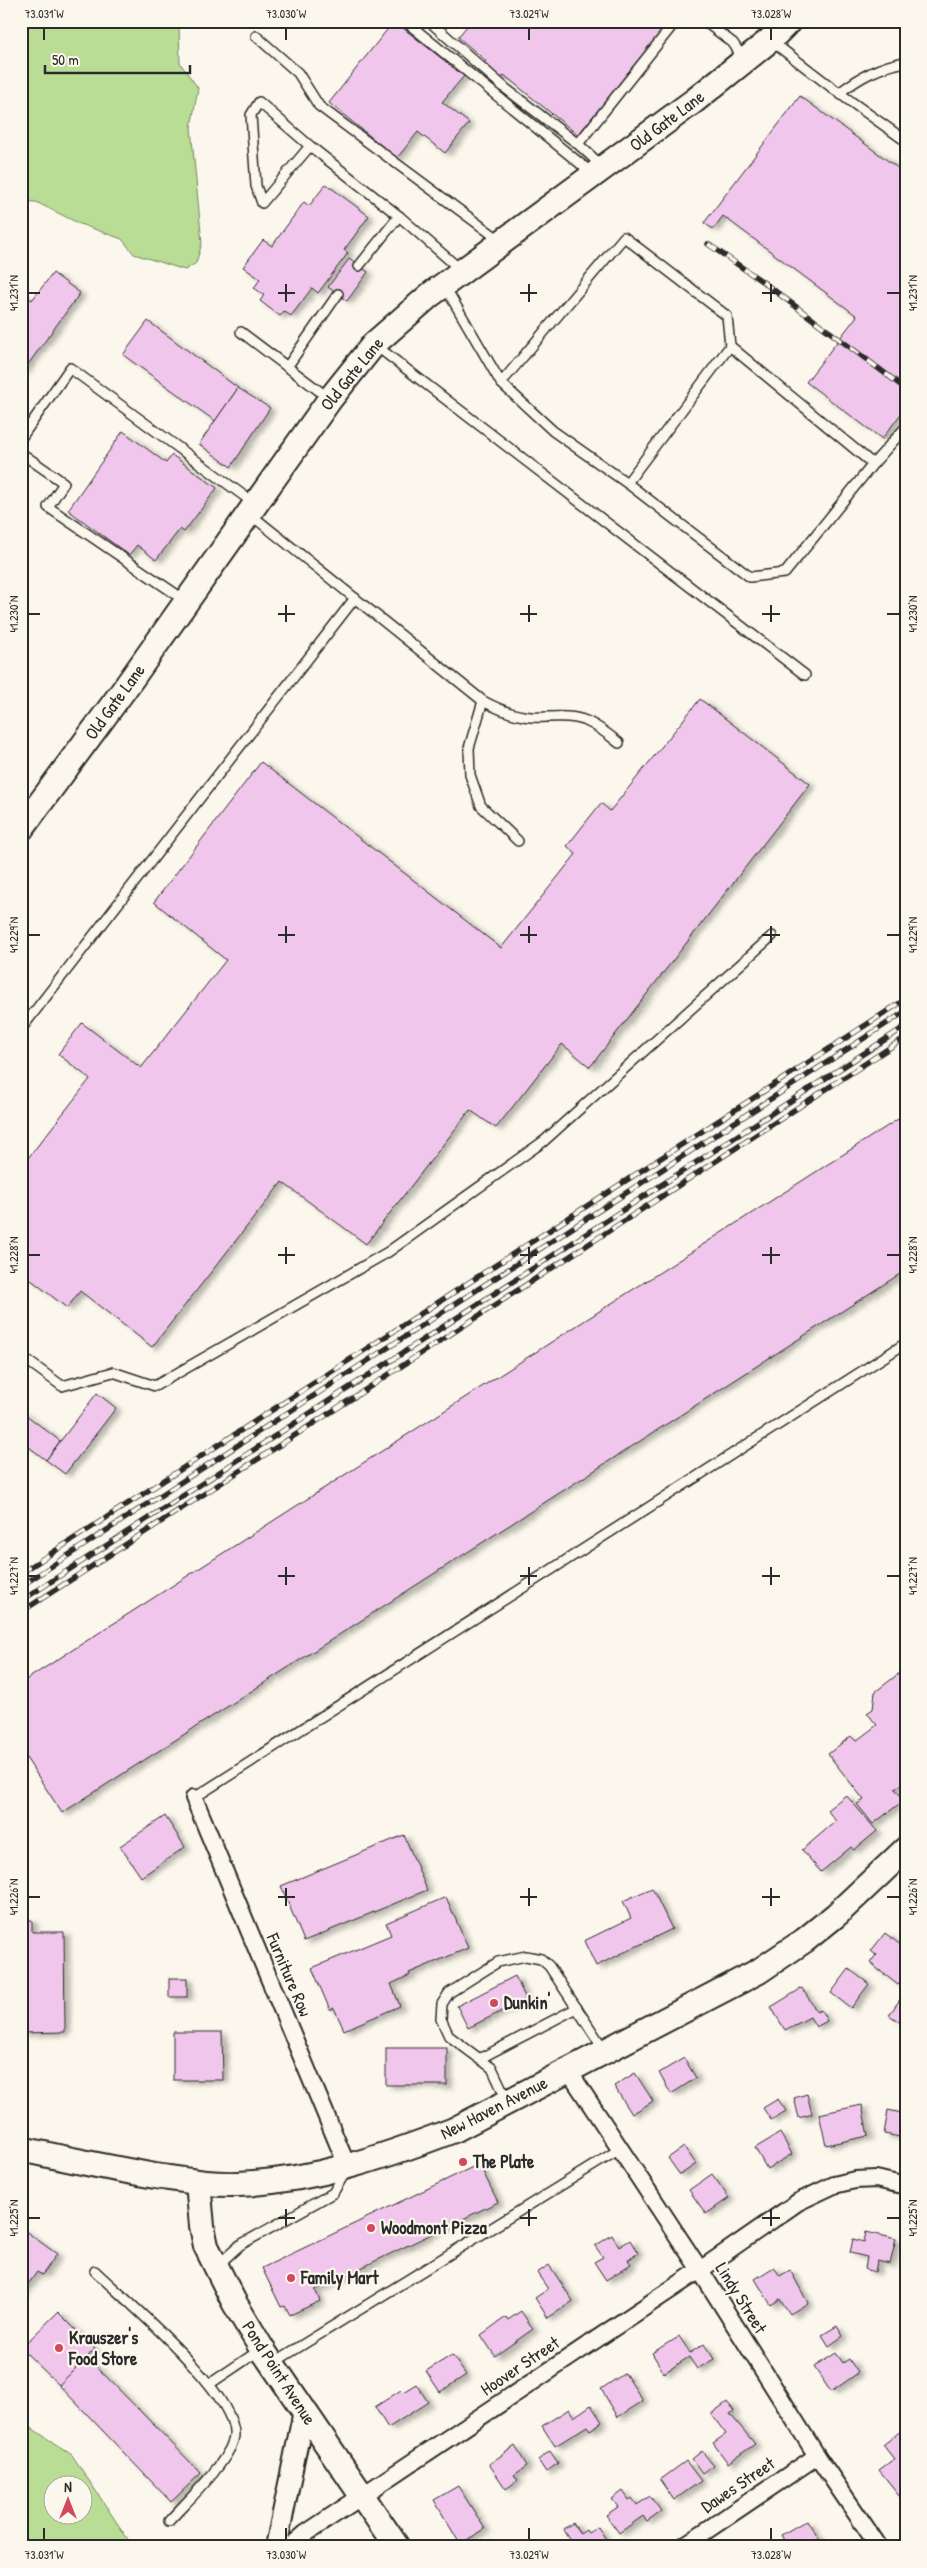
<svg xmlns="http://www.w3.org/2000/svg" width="927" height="2568" viewBox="0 0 927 2568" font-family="'Patrick Hand',sans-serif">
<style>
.green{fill:#badd96;stroke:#728460;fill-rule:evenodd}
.building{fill:#f1c6ec;stroke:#2b2b2b;filter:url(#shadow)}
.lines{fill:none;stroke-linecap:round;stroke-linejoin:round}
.service-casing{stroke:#2b2b2b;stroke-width:12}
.minor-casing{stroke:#2b2b2b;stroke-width:20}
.tertiary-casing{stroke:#2b2b2b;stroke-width:24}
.secondary-casing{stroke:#2b2b2b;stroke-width:28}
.service{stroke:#fbf7ec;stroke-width:9}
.minor{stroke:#fbf7ec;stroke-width:16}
.tertiary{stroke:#fbf7ec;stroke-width:20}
.secondary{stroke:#fbf7ec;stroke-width:24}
.rail-casing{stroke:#2b2b2b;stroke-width:5.5}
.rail{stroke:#fbf7ec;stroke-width:4;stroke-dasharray:11;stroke-linecap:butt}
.ticks{fill:none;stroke:#2b2b2b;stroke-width:2}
.poi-dot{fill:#d1495b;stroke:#fbf7ec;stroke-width:2}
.labels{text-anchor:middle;stroke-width:4.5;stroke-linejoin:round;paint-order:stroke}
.street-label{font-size:18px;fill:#2b2b2b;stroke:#fbf7ec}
.poi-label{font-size:18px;font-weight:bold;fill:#2b2b2b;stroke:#fbf7ec;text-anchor:start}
.neatline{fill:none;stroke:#2b2b2b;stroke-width:2}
.ticks-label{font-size:12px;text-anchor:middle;fill:#2b2b2b}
</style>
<defs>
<filter id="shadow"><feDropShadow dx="5.5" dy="3" stdDeviation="2.5" flood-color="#0004"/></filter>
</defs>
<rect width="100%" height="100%" fill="#fbf7ec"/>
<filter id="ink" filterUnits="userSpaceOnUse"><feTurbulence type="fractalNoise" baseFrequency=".02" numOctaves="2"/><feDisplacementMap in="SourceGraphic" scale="10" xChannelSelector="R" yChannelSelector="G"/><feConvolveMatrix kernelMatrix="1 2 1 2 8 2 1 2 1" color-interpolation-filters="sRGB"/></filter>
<g filter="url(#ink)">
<g class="green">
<polygon points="24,21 182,21 179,25 180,63 198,88 191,128 202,243 196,263 185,270 134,254 122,239 80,224 36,202 21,201 21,25"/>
<path d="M21 2421 72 2455 133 2547H21ZM52 2486H82V2516H52Z"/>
</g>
<g class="building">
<polygon points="394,21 464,76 442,102 469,123 445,153 418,132 397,158 329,103"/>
<polygon points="471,21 652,21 663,29 578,135 504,75 501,79 483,64 486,61 458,37"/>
<polygon points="800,96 906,174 906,407 882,439 806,382 857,316 723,216 713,229 704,223"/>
<polygon points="326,184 369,216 344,250 348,253 318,293 312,288 291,316 284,311 280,316 260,301 264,295 254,288 260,279 243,267 263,240 272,246 304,202 309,206"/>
<polygon points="349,259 368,272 347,301 328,287"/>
<polygon points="53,273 80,293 21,374 21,297 23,294 32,300"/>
<polygon points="148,321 238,388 215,421 123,355"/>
<polygon points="238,388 270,408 231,467 199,444"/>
<polygon points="123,431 166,463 172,455 217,488 184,532 180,529 156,560 137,545 129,555 68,510"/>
<polygon points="700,699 810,784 590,1067 562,1044 496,1128 470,1110 366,1244 282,1182 152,1347 80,1291 67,1308 21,1272 21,1167 90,1079 58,1054 82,1023 141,1068 226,960 154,902 261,762 501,948 576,854 567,846 601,803 610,811"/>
<polygon points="906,1114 906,1270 62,1813 21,1750 21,1683"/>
<polygon points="97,1393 116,1408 65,1474 46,1460"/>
<polygon points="21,1411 60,1441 46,1460 21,1441"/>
<polygon points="906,1668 906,1781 895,1789 904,1800 873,1824 857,1804 864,1800 828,1754 851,1736 856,1741 877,1725 867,1713 873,1709 875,1692"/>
<polygon points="846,1795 877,1831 854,1850 851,1847 821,1872 802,1850 836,1821 827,1810"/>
<polygon points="165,1816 185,1847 141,1877 120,1846"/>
<polygon points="404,1835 427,1890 304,1941 281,1886"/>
<polygon points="652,1888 672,1929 596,1966 584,1941 631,1918 623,1901"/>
<polygon points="446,1897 468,1948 409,1973 410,1975 391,1984 400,2006 344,2030 334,2008 330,2010 312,1968 391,1935 386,1923"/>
<polygon points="21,1920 32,1920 32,1932 64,1932 65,2032 21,2033"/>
<polygon points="885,1933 906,1949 906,1959 901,1966 906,1970 906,1976 898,1985 870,1963 876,1955 871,1951"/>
<polygon points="849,1969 869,1984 851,2008 831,1993"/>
<polygon points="515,1976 526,1999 468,2028 457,2006"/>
<rect x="169" y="1978" width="18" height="19"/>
<polygon points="802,1988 817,2012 821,2010 827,2021 816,2027 810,2017 785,2030 771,2007"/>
<polygon points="901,1998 906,2001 904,2025 889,2015"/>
<polygon points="173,2032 222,2032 223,2080 173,2080"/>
<rect x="386" y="2048" width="61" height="37"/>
<polygon points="684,2058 696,2078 671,2094 659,2073"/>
<polygon points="635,2073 653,2101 632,2114 614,2086"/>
<polygon points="807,2094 812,2114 799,2118 794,2098"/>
<polygon points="778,2099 786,2111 771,2120 763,2108"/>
<polygon points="862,2105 868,2136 826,2145 819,2114"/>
<polygon points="888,2110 906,2114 906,2138 884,2134"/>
<polygon points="780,2133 792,2154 767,2169 755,2148"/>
<polygon points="684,2147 696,2164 680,2175 668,2158"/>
<polygon points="479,2164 498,2202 315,2290 320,2301 290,2315 285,2306 281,2307 262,2268"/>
<polygon points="712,2174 729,2198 706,2214 689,2190"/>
<polygon points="21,2228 57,2254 42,2275 37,2272 21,2294"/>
<polygon points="866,2232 896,2239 890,2264 877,2261 875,2272 865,2269 867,2257 850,2253 853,2239 864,2242"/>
<polygon points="612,2235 619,2247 630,2240 638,2253 628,2260 631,2264 606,2280 594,2262 603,2257 595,2246"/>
<polygon points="549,2265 573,2301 548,2318 535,2298 548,2289 537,2273"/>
<polygon points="774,2267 780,2276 790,2270 808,2303 790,2314 780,2299 771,2305 755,2279"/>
<polygon points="521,2311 533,2329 495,2356 481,2335 506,2317 508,2320"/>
<polygon points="58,2312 95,2349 59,2385 21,2348"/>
<polygon points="837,2326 843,2336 829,2346 822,2335"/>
<polygon points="679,2336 690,2353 704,2344 714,2359 697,2369 689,2357 664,2373 652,2353"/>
<polygon points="836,2353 843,2363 849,2359 858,2373 831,2392 814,2367"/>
<polygon points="452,2355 466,2375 440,2392 426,2371"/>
<polygon points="87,2357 201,2473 171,2502 59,2385"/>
<polygon points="625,2373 643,2401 618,2417 601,2389"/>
<polygon points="416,2384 428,2402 388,2428 375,2407 401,2390 403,2392"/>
<polygon points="727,2402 734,2411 730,2414 755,2444 728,2463 713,2443 726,2434 711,2414"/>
<polygon points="591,2405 602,2422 590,2430 587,2426 555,2446 542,2426 569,2409 574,2417"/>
<polygon points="902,2430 906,2435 906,2452 901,2456 906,2462 906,2491 900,2496 879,2470 894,2459 883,2445"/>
<polygon points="515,2446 527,2466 514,2475 518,2480 506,2489 489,2464"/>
<polygon points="550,2451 558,2463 546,2472 538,2460"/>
<polygon points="702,2451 713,2465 702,2473 692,2459"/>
<polygon points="686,2461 701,2481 674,2500 660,2480"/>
<polygon points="458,2486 485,2529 460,2544 434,2500"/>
<polygon points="623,2491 629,2500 632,2498 637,2505 650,2496 661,2511 647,2521 643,2516 619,2533 606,2515 618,2507 612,2499"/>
<polygon points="807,2520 820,2541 810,2547 788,2547 781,2535"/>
<polygon points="573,2523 580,2534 586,2530 588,2533 598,2527 609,2544 604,2547 560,2547 570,2540 563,2529"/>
</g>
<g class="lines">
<g class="service-casing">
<g id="service">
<polyline points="405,21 593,174"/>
<polyline points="429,21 505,88 578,144 603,167"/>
<polyline points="704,21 733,43 744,60"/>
<polyline points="256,36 298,73 319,106 501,241"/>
<path d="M770 40 839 93C860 77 880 66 906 62"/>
<polyline points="839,93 906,141"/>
<polyline points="578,144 676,21"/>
<polyline points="310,146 259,102 251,115 256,186 262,203 310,146 399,216 462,271"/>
<polyline points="359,266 399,216"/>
<polyline points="444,285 501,383 553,431 627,483 750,577 785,573 873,464 906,427"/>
<polyline points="241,332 330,399"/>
<polyline points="375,345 805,675"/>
<polyline points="730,346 873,464"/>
<polyline points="287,367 338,294"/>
<polyline points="501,383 624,237 727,316 730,346 627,483"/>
<polyline points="21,438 70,368 255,504"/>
<polyline points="21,453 64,483 48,507 186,601"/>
<path d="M250 514 483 701C498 709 514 716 531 717 549 718 569 714 586 721 598 726 608 734 619 743"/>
<polyline points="483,701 469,748 470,775 481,806 518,841"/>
<polyline points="21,1029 355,598"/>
<polyline points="21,1356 62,1386 113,1372 155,1386 388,1252 544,1141 772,936"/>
<polyline points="194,1798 906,1343"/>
<polyline points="479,2059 577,2008"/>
<polyline points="508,2102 492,2068 449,2036 441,2019 442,2004 449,1993 498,1962 526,1956 541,1959 549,1966 605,2051"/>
<polyline points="218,2265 240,2245 333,2193 346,2171"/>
<path d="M95 2271C124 2299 247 2401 233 2441 225 2466 187 2501 169 2521"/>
<polyline points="273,2363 620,2149"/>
<polyline points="211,2383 260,2350"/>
</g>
</g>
<g class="minor-casing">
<g id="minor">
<polyline points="194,1798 348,2168"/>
<polyline points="568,2070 700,2270 817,2456 879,2547"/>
<polyline points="290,2547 305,2534 700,2270 798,2202 834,2185 855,2180 876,2179 906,2186"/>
<polyline points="682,2547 817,2456"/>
</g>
</g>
<g class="tertiary-casing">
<polyline id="tertiary" points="276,2547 304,2411"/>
</g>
<g class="secondary-casing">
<g id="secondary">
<polyline points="21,829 123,691 330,399 374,344 430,295 694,101 770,40 789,21"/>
<path d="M21 2149C66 2159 110 2168 155 2176 183 2180 210 2185 238 2184 314 2181 384 2157 454 2130L759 1971 805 1940 836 1915 906 1849"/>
<polyline points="198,2183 202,2226 206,2246 234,2302 262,2349 397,2547"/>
</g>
</g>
<use href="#service" class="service"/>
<use href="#minor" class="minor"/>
<use href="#tertiary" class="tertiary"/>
<use href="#secondary" class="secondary"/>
<g class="rail-casing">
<g id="rail">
<polyline points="708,244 763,282 906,389"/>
<polyline points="21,1573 906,999"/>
<polyline points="21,1586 906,1011"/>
<polyline points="21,1601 906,1026"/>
<polyline points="21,1612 345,1403 906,1037"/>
</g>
</g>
<use href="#rail" class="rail"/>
</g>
</g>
<path class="ticks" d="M44 28V40M286 28V40M529 28V40M771 28V40M286 284V302M529 284V302M771 284V302M28 293H40M278 293H295M520 293H537M762 293H780M887 293H900M286 605V622M529 605V622M771 605V622M28 614H40M278 614H295M520 614H537M762 614H780M887 614H900M286 926V943M529 926V943M771 926V943M28 935H40M278 935H295M520 935H537M762 935H780M887 935H900M286 1247V1264M529 1247V1264M771 1247V1264M28 1255H40M278 1255H295M520 1255H537M762 1255H780M887 1255H900M286 1567V1585M529 1567V1585M771 1567V1585M28 1576H40M278 1576H295M520 1576H537M762 1576H780M887 1576H900M286 1888V1906M529 1888V1906M771 1888V1906M28 1897H40M278 1897H295M520 1897H537M762 1897H780M887 1897H900M286 2209V2226M529 2209V2226M771 2209V2226M28 2218H40M278 2218H295M520 2218H537M762 2218H780M887 2218H900M44 2528V2540M286 2528V2540M529 2528V2540M771 2528V2540"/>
<g class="poi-dot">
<circle cx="494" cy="2003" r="5"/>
<circle cx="463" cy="2162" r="5"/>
<circle cx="371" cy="2228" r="5"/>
<circle cx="291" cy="2278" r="5"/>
<circle cx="59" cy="2348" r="5"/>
</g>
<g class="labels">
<g class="street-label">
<text transform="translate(667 121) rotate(-37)" y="6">Old Gate Lane</text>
<text transform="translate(352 374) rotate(-51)" y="6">Old Gate Lane</text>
<text transform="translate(115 702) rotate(-54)" y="6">Old Gate Lane</text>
<text transform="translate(289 1975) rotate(67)" y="6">Furniture Row</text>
<text transform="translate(494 2108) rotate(-27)" y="6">New Haven Avenue</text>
<text transform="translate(741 2298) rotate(58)" y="6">Lindy Street</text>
<text transform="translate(520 2366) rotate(-34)" y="6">Hoover Street</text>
<text transform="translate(279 2373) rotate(57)" y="6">Pond Point Avenue</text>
<text transform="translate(738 2485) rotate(-34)" y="6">Dawes Street</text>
</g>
<g class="poi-label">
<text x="504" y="2009">Dunkin'</text>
<text x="473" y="2168">The Plate</text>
<text x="381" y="2234">Woodmont Pizza</text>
<text x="301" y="2284">Family Mart</text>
<text x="69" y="2344">Krauszer's<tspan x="69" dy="21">Food Store</tspan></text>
</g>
</g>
<rect width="927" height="2568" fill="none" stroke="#fbf7ec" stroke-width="55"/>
<g transform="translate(68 2500)"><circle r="24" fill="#fbf7ec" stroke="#a8a59f"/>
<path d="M0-4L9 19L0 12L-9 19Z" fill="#d1495b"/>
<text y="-8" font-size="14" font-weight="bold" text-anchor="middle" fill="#2b2b2b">N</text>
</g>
<path d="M45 65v8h145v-8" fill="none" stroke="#2b2b2b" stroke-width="2.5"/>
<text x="52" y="65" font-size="15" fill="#2b2b2b" stroke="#fbf7ec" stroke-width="4" paint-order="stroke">50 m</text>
<rect x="28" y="28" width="872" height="2512" class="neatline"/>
<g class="ticks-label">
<text x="44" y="18">73.031°W</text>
<text x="286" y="18">73.030°W</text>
<text x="529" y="18">73.029°W</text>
<text x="771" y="18">73.028°W</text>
<text transform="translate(14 293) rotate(-90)" y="4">41.231°N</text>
<text transform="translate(913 293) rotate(-90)" y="4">41.231°N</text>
<text transform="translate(14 614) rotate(-90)" y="4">41.230°N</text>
<text transform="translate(913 614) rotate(-90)" y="4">41.230°N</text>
<text transform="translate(14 935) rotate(-90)" y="4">41.229°N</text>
<text transform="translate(913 935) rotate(-90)" y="4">41.229°N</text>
<text transform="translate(14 1255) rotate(-90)" y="4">41.228°N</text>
<text transform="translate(913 1255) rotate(-90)" y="4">41.228°N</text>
<text transform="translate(14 1576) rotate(-90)" y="4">41.227°N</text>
<text transform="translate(913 1576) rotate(-90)" y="4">41.227°N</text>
<text transform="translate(14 1897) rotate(-90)" y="4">41.226°N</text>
<text transform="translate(913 1897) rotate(-90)" y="4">41.226°N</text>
<text transform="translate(14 2218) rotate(-90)" y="4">41.225°N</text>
<text transform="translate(913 2218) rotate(-90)" y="4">41.225°N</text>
<text x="44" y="2559">73.031°W</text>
<text x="286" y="2559">73.030°W</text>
<text x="529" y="2559">73.029°W</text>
<text x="771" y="2559">73.028°W</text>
</g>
</svg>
